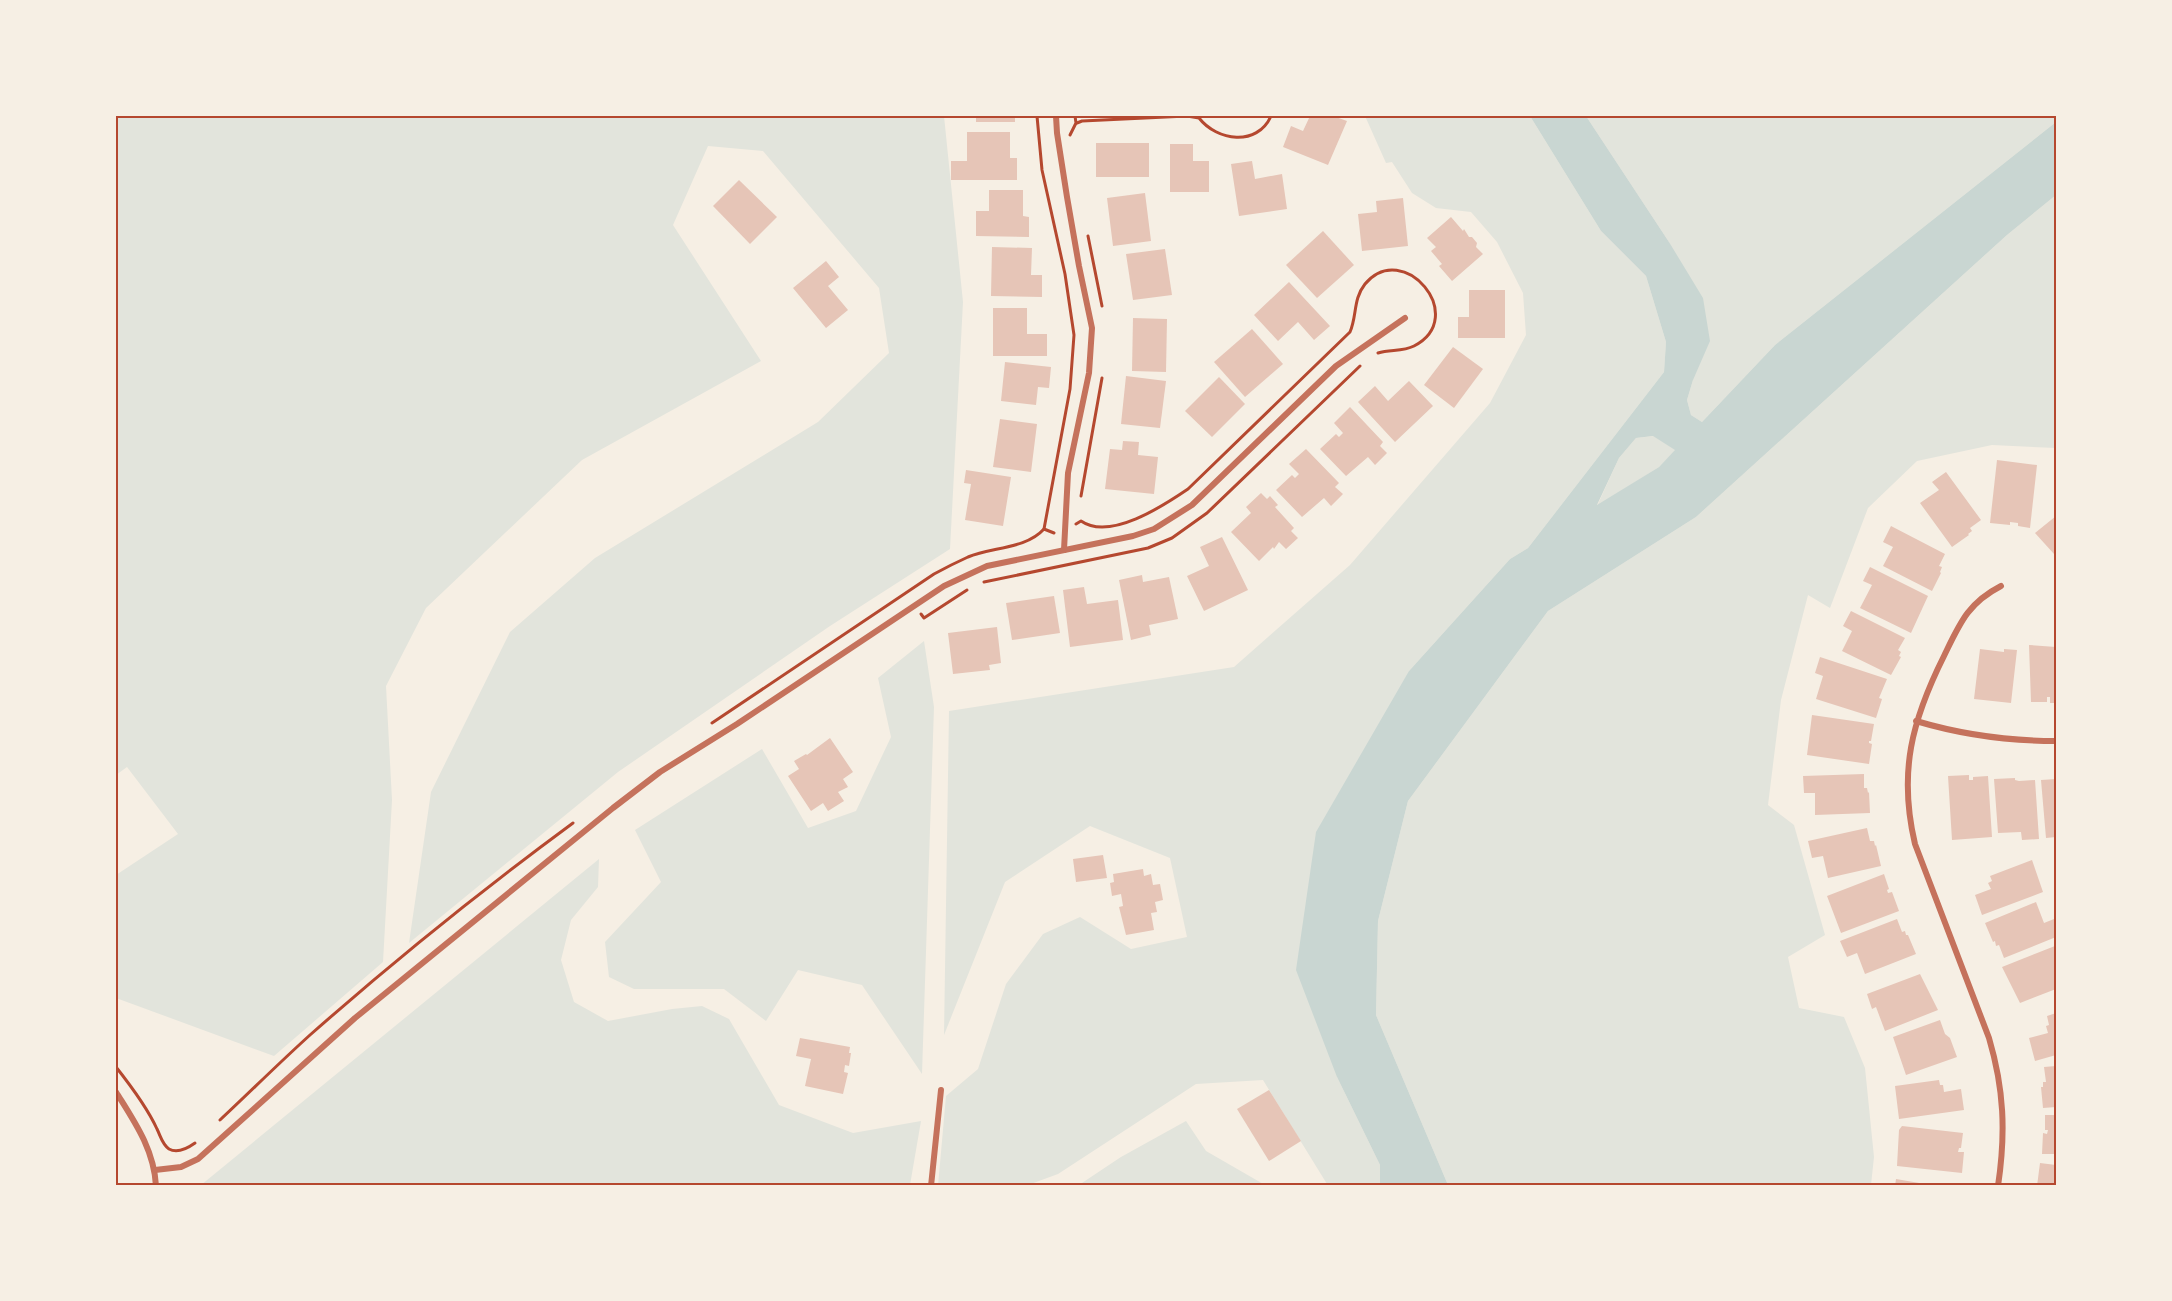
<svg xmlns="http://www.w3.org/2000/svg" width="2172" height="1301" viewBox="0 0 2172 1301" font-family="Arial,sans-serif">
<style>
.green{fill:#e2e4dc}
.water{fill:#c9d6d2;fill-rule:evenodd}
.building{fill:#e6c5b7}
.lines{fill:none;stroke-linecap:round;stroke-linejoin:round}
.path{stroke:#b5482f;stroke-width:3}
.minor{stroke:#c5725c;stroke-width:6}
.neatline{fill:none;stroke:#b5482f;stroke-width:2}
</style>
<rect width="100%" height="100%" fill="#f6efe4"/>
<g class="green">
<polygon points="116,116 944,116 963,302 950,549 830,626 618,772 409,943 431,792 510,632 595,558 818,422 889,353 879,288 763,151 708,146 673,225 761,361 582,460 426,608 386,686 392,800 383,962 274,1056 116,998 116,875 178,834 127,767 116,775"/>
<polygon points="1365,116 1530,116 1601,231 1646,276 1666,342 1664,372 1528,548 1510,559 1409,671 1337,1077 1380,1165 1380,1185 1318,1185 1327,1184 1263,1080 1196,1084 1058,1174 1028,1185 938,1186 946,1096 978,1069 1006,984 1043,934 1080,917 1131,949 1187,937 1170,858 1090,826 1005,882 944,1035 949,711 1234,667 1350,565 1490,403 1526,335 1523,293 1497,242 1471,212 1436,208 1412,193 1392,162 1386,163"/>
<polygon points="1586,116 2056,116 2056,122 1775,345 1702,422 1691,415 1687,400 1693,380 1669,242"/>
<polygon points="2056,195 2056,448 1992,445 1917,461 1868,508 1830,608 1808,595 1781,700 1768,805 1794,825 1825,935 1788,957 1799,1008 1844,1017 1865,1068 1874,1157 1871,1185 1448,1185 1376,1015 1378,921 1408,801 1548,611 1696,517 2007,235"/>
<polygon points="1654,436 1676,450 1659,467 1597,506 1619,458 1636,438"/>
<polygon points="924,641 934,707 922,1074 862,985 798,970 766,1021 724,989 634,989 609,977 605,942 661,882 635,830 762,749 808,828 856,811 891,737 878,678"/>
<polygon points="599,859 598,887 571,920 561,960 574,1002 608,1021 672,1009 702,1006 729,1019 779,1105 853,1133 921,1121 910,1185 201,1185"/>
<polygon points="1186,1121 1206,1151 1265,1185 1079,1185 1121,1157"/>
</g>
<path class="water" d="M1530 116H1586L1669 242 1703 298 1710 341 1693 380 1687 400 1691 415 1702 422 1775 345 2056 122V195L2007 235 1696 517 1548 611 1408 801 1378 921 1376 1015 1448 1185H1380V1165L1337 1077 1296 970 1316 832 1409 671 1510 559 1528 548 1664 372 1666 342 1646 276 1601 231ZM1653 436 1675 450 1659 467 1597 505 1619 458 1636 438Z"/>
<g class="building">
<rect x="976" y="116" width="39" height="6"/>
<polygon points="1310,116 1333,116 1347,121 1328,165 1283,147 1291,126 1303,131"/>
<polygon points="967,132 1010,132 1010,158 1017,158 1017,180 951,180 951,161 967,161"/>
<rect x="1096" y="143" width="53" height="34"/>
<polygon points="1170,144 1193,144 1193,161 1209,161 1209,192 1170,192"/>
<polygon points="1252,161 1255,179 1282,174 1287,209 1239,216 1231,164"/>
<polygon points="739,180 777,217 750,244 713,206"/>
<polygon points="989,190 1023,190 1023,216 1029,217 1029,237 976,236 976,211 989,211"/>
<polygon points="1145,193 1151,241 1113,246 1107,198"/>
<polygon points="1403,198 1408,246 1362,251 1358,214 1377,212 1376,201"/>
<polygon points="1451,217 1463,231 1464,229 1469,237 1472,237 1477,243 1476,247 1483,254 1452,281 1439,266 1442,264 1431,251 1436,247 1427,238"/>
<polygon points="1323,231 1354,265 1317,298 1286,265"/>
<polygon points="992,247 1032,248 1031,275 1042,275 1042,297 991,296"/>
<polygon points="1165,249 1172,295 1133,300 1126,254"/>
<polygon points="826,261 839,277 828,286 848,310 826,328 793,288"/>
<polygon points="1289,282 1330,326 1314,340 1298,322 1278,341 1254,315"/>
<polygon points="1469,290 1505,290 1505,338 1458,338 1458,317 1469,317"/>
<polygon points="993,308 1027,308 1027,334 1047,334 1047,356 993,356"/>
<polygon points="1133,318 1167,319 1166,372 1132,371"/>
<polygon points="1252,329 1283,364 1245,397 1214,362"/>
<polygon points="1453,347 1483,369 1454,408 1424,385"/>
<polygon points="1005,362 1051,367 1049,388 1038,387 1036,405 1001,401"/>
<polygon points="1126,376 1166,381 1160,428 1121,424"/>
<polygon points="1219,377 1245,404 1212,437 1185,411"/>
<polygon points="1409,381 1433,406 1395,442 1358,402 1375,386 1388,401"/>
<polygon points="1350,407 1383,442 1380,446 1387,453 1375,465 1368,457 1346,476 1320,449 1336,434 1339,437 1343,433 1334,423"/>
<polygon points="1000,419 1037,424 1031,472 993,467"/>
<polygon points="1123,441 1139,442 1138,455 1158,457 1154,494 1105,489 1110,449 1122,450"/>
<polygon points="1306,449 1339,483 1335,487 1343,494 1331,506 1324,498 1302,517 1276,490 1292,475 1295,478 1299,474 1289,464"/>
<polygon points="1997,460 2037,465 2030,528 2018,526 2018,523 2010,522 2010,525 1990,523"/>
<polygon points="966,470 1011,477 1003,526 965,520 971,484 964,483"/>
<polygon points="1946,472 1981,520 1970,528 1972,531 1968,534 1969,535 1952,547 1920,503 1939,490 1932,482"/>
<polygon points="1261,493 1267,499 1270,496 1278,505 1275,507 1294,528 1291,531 1298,538 1286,549 1279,542 1274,549 1273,547 1259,561 1231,532 1251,513 1246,507"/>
<polygon points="2056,516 2056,552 2054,554 2035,533"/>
<polygon points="1891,526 1945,554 1939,566 1942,567 1940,572 1941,573 1932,591 1883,566 1893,547 1883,542"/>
<polygon points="1222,537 1248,590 1204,611 1187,576 1209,566 1200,547"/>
<polygon points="1870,567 1928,596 1911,633 1860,608 1872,585 1863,581"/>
<polygon points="1142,575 1143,582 1169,577 1178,619 1149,625 1151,635 1131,640 1119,580"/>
<polygon points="1084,587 1087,604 1118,600 1123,640 1070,647 1063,590"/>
<polygon points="1054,596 1060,633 1012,640 1006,603"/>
<polygon points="1851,611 1905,638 1898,650 1901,652 1899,656 1901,657 1891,675 1842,651 1852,631 1843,626"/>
<polygon points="997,627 1001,663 989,665 990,670 953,674 948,633"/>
<polygon points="2029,645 2056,647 2056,703 2050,703 2050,697 2047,697 2047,702 2031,702"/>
<polygon points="1980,649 2004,652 2004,649 2017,650 2011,703 1974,699"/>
<polygon points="1820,657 1887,679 1879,698 1882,699 1876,718 1816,699 1823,676 1815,673"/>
<polygon points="1812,715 1874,724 1871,741 1869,741 1869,743 1872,744 1869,764 1807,755"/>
<polygon points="830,738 853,772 843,779 848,787 838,792 844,801 828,811 823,803 811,811 788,776 799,769 794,761 806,754 807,755"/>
<polygon points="1864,774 1864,788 1867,788 1868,793 1869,792 1870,813 1815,815 1815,793 1804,793 1803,776"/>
<polygon points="1969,775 1969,780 1973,780 1973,777 1988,776 1992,837 1952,840 1948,776"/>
<polygon points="2015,778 2015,780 2019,781 2035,780 2039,839 2022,840 2021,832 1998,833 1994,779"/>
<polygon points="2056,779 2056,837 2046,838 2041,780"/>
<polygon points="1867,828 1870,841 1874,841 1875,846 1876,845 1881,866 1828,878 1823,856 1812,858 1808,841"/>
<polygon points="1103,855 1107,878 1076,882 1073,859"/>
<polygon points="2032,860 2043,892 1982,915 1975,895 1991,889 1988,883 1992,881 1990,876"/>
<polygon points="1143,869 1144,876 1151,874 1153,885 1160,884 1163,900 1155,902 1157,912 1151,913 1154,930 1126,935 1119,907 1123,906 1121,894 1112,896 1110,883 1114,882 1113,874"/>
<polygon points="1884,874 1889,889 1887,890 1888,893 1892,892 1899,911 1841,933 1827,896"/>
<polygon points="2036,902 2044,923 2054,919 2056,925 2056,937 2004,958 1999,945 1996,946 1995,941 1993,942 1985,923"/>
<polygon points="1897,919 1902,932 1905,931 1906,935 1908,935 1916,954 1865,974 1857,953 1847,957 1840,941"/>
<polygon points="2055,946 2056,989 2020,1003 2002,967"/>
<polygon points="1920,974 1938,1010 1885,1031 1876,1007 1872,1009 1867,994"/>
<polygon points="2056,1013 2056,1055 2035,1061 2029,1038 2048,1033 2046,1026 2049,1025 2047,1016"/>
<polygon points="1940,1020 1945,1034 1950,1038 1957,1057 1906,1075 1893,1037"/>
<polygon points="800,1038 850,1047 849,1053 851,1053 849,1066 845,1065 844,1072 848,1073 843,1094 805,1086 811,1059 796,1056"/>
<polygon points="2056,1066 2056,1107 2043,1108 2041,1087 2043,1087 2043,1082 2046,1082 2044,1067"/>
<polygon points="1939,1080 1940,1085 1943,1085 1944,1092 1961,1089 1964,1110 1899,1119 1895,1086"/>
<polygon points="1269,1090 1301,1141 1269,1161 1237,1109"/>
<polygon points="2045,1115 2056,1115 2056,1154 2042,1154 2043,1133 2047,1134 2048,1130 2045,1130"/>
<polygon points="1902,1126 1963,1133 1961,1148 1959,1148 1958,1152 1964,1152 1962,1173 1897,1166 1899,1130"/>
<polygon points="2040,1163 2056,1165 2056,1186 2037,1186"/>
<polygon points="1896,1179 1925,1184 1925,1186 1895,1186"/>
</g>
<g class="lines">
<g class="path">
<polyline points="1037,116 1042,170 1065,274 1074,335 1070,389 1044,529"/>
<path d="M1077 123 1082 121 1187 116 1199 118C1217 141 1257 147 1271 116"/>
<polyline points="1070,135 1076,123 1075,116"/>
<polyline points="1088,236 1102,306"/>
<polyline points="1081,496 1102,378"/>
<path d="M1076 524 1081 521C1110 541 1163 506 1188 489L1350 332C1357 316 1353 299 1365 284 1403 238 1470 317 1414 346 1402 352 1390 349 1378 353"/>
<polyline points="984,582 1148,548 1172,538 1207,513 1360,366"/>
<polyline points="921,614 924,618 967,590"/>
<path d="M712 723 934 574C945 568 957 562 968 557 992 547 1026 549 1044 529L1054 533"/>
<path d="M116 1067C131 1086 147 1107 157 1129 161 1137 162 1144 169 1149 178 1154 188 1148 195 1143"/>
<path d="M220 1120C250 1092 279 1063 310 1035 394 961 482 890 573 823"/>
</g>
<g class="minor">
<polyline points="1056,116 1057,133 1067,197 1079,266 1092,328 1089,373 1068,473 1064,550"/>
<path d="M1916 721C1963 735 2008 741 2056 741"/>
<path d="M116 1092C134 1121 154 1149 156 1186"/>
<polyline points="155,1170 181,1167 198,1159 355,1018 613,808 660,772 737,724 944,586 987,566 1133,536 1154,529 1192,505 1336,366 1405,318"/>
<polyline points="931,1186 941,1090"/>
<path d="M1998 1186C2006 1132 2004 1089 1989 1038L1915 844C1898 772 1912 720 1944 656 1960 623 1968 603 2001 586"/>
</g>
</g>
<rect width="2172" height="1301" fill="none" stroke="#f6efe4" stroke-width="234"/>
<rect x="117" y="117" width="1938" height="1067" class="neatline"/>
</svg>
